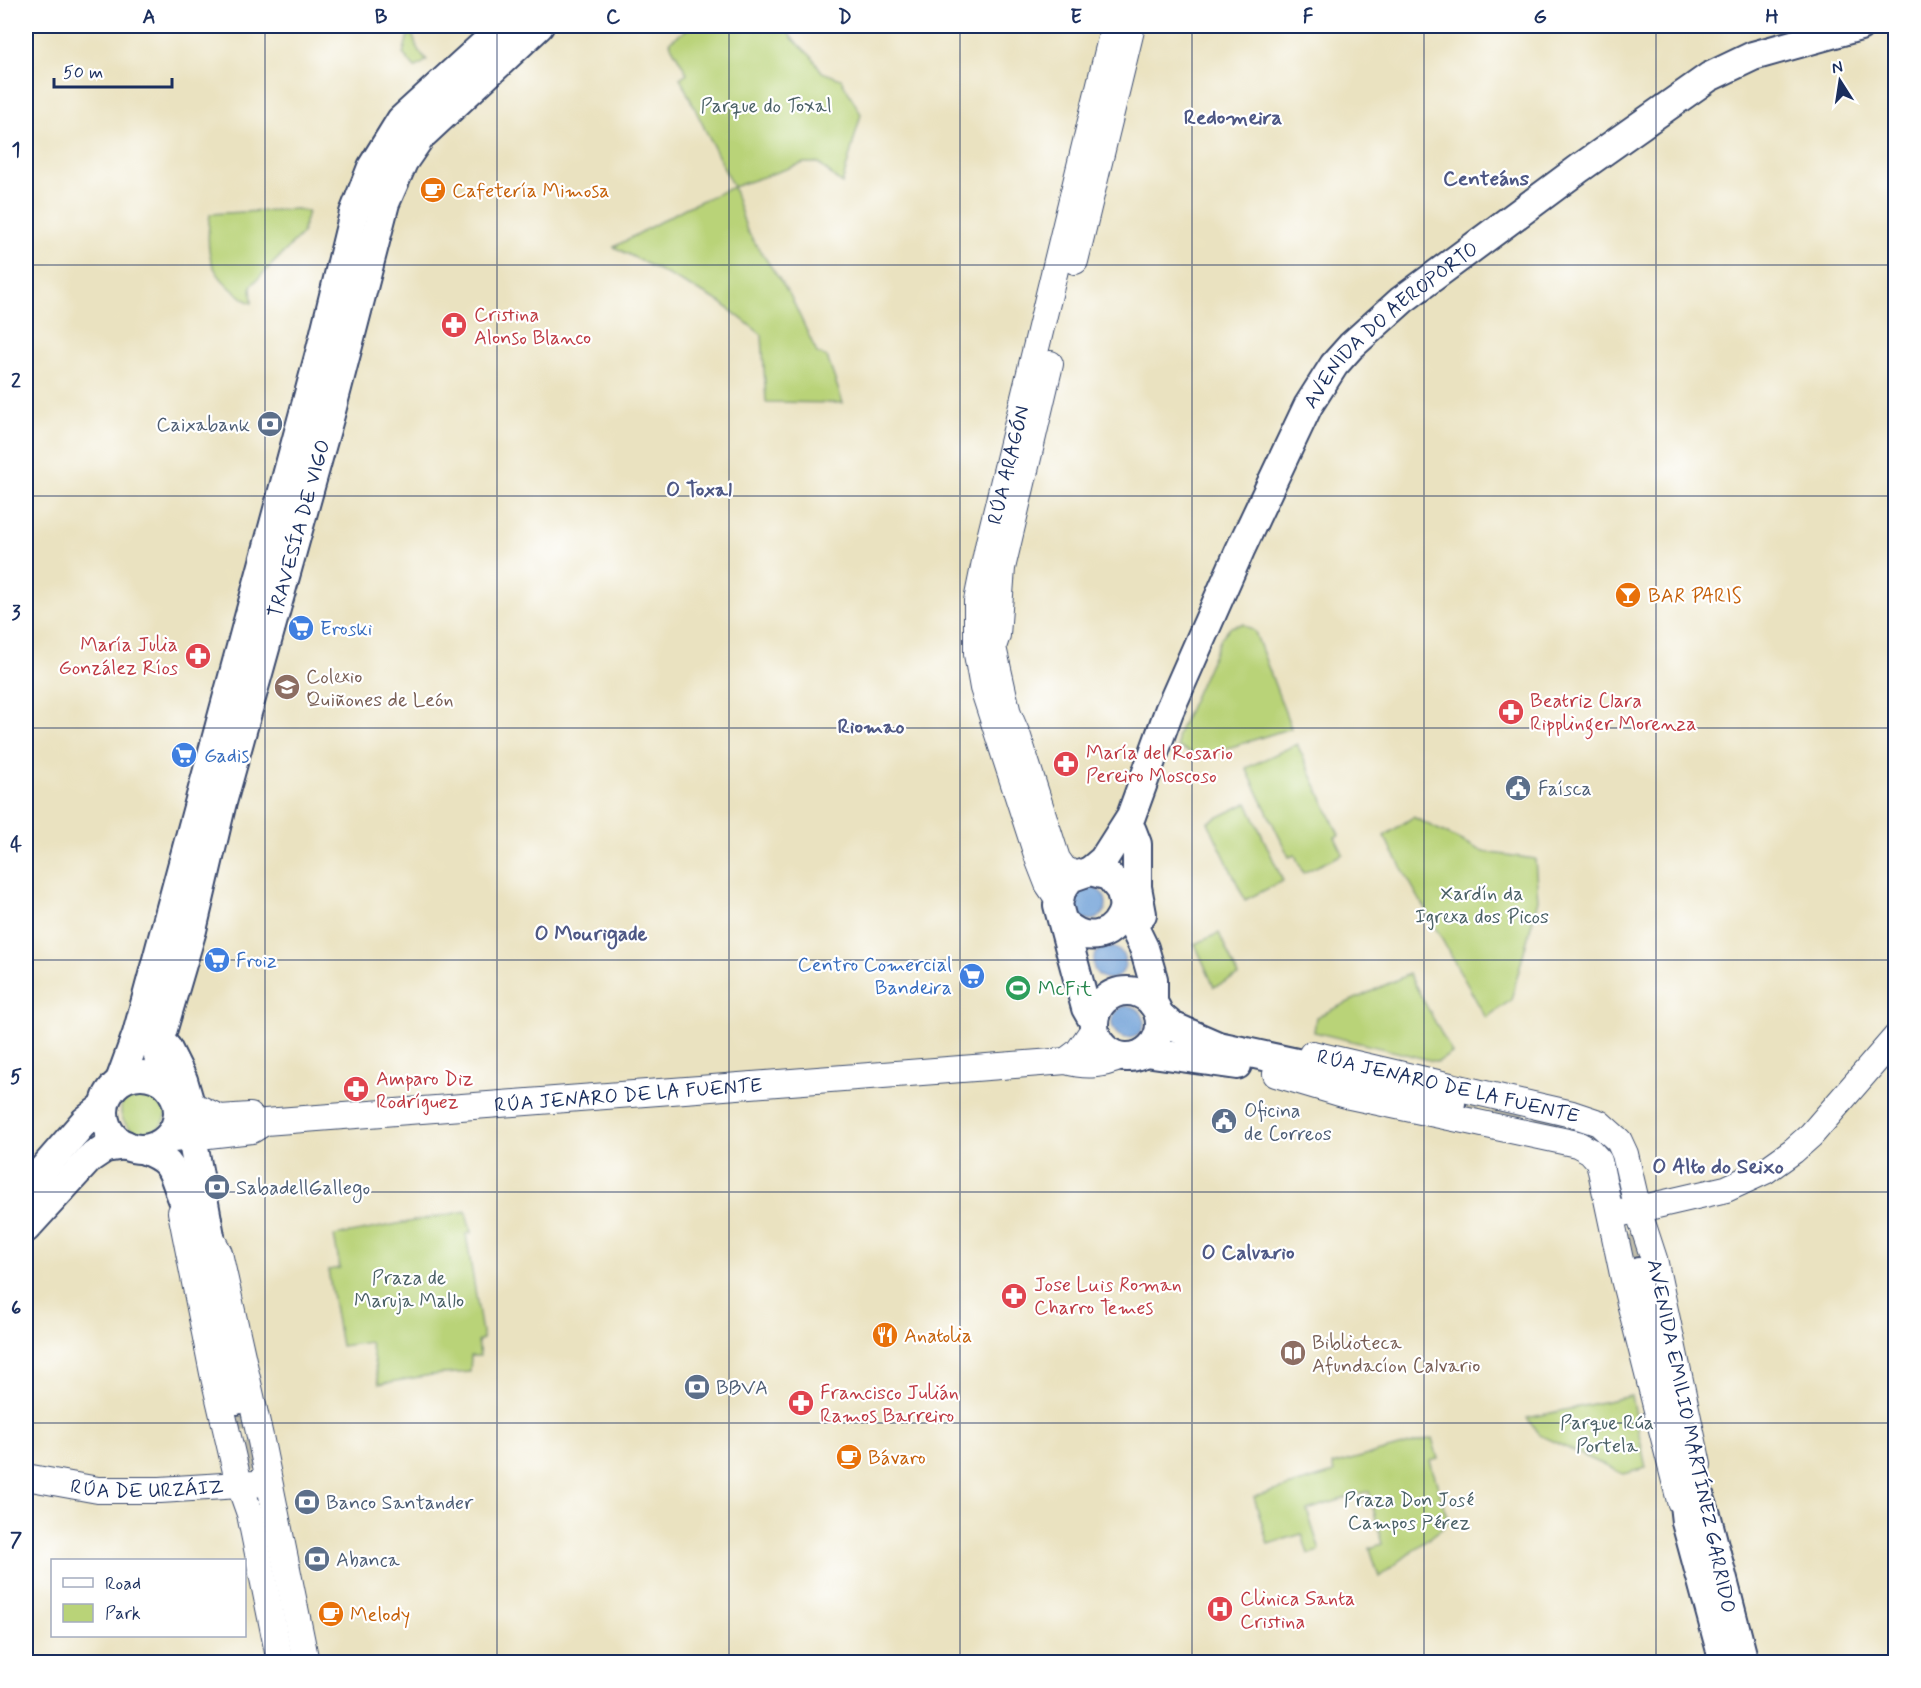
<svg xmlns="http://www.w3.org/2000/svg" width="1921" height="1688" viewBox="0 0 1921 1688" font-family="Mynerve,sans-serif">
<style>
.green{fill:#b9d378;stroke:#6a816b;stroke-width:1.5}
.water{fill:#6a9dd5;stroke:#42669a;stroke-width:1.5}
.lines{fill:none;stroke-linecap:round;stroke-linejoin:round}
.primary-tunnel{stroke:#c1beac;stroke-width:28;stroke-dasharray:28 14;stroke-linecap:butt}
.secondary-casing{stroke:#3a4a6d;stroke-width:28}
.primary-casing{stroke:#3a4a6d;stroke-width:32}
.secondary{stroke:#fff;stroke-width:26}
.primary{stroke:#fff;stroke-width:28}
.grid{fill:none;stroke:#1b2f5e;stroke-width:1.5;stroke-opacity:0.55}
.labels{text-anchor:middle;stroke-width:4.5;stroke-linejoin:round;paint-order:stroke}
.park-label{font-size:20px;fill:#4a6066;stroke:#fff}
.food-label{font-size:20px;fill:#c56008;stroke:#fff;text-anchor:start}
.health-label{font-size:20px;fill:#be3a42;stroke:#fff;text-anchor:start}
.street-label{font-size:20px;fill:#1b2f5e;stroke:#fff}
.service-label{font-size:20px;fill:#4e5e75;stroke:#fff;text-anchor:start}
.shop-label{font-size:20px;fill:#366cbe;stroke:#fff;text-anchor:start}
.education-label{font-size:20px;fill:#785e54;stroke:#fff;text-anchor:start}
.leisure-label{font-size:20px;fill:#27864d;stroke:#fff;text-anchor:start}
.neighbourhood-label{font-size:21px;font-weight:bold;fill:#4e5885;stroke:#fff}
.neatline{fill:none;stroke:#1b2f5e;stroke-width:2}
.grid-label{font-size:20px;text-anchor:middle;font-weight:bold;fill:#1b2f5e}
</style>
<rect width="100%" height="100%" fill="#fff"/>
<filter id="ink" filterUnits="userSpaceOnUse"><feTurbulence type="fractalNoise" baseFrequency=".0167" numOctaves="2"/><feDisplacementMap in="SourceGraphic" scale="12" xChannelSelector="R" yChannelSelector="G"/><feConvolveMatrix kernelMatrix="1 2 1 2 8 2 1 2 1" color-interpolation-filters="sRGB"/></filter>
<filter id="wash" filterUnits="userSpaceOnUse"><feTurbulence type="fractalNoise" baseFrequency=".008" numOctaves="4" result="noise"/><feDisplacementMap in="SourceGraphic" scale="24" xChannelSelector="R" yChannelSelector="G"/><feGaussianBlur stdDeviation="1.35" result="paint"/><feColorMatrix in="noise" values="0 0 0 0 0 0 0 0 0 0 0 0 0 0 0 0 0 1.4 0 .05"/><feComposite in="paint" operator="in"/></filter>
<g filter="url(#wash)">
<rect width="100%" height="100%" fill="#eae2c0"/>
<g class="green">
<polygon points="692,26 787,26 791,37 812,57 822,72 841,79 861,114 842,184 818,163 804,163 733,187 747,231 790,295 817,353 827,357 843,403 766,402 762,335 720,302 614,247 685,208 733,187 680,78 687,73 669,42"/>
<polygon points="410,28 418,50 427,60 415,68 403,54"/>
<path d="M296 209 308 211 302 234 251 286 252 303 249 302C211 277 204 259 210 214Z"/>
<polygon points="1243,624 1255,632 1291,728 1200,757 1178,747 1177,736 1221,638 1230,627"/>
<polygon points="1297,744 1339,835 1335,837 1343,854 1303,873 1295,855 1289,857 1246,768"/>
<polygon points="1247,803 1283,881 1245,900 1208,822"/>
<polygon points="1413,817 1484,852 1535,859 1538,900 1511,1000 1486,1018 1384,836"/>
<polygon points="1219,933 1238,976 1214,987 1195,944"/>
<polygon points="1409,974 1452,1053 1438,1062 1314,1032 1316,1017"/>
<circle cx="144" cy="1110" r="23"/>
<polygon points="466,1211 471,1233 466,1234 483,1339 478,1341 480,1356 471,1356 470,1372 431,1375 379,1384 370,1342 341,1346 328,1270 340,1268 334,1236"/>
<polygon points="1631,1396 1646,1468 1623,1474 1539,1435 1527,1418"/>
<polygon points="1432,1438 1438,1459 1430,1461 1449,1523 1379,1577 1370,1548 1382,1544 1369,1491 1307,1510 1320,1551 1308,1554 1302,1534 1268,1544 1254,1497 1334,1473 1332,1465"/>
</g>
<g class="water">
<circle cx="1090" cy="904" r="16"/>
<circle cx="1109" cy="963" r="16"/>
<circle cx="1128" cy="1022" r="16"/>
</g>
</g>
<g filter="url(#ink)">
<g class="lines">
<g class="primary-tunnel">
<polyline points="1451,1103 1572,1129 1592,1138 1606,1152 1616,1176 1639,1272"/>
<polyline points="236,1400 267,1537"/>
</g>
<g class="secondary-casing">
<g id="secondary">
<polyline points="1075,261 1132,26"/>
<polyline points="1050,364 1002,568 997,635 993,647 1008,714 1018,737 1057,859 1064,869 1077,875"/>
<path id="s1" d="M1059 900 1048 884 1039 861 983 688 977 654V601L989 542 1114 26"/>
<path id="s2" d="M1312 1054 1572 1114 1599 1123 1619 1141 1625 1154 1638 1210 1654 1259 1698 1465"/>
<polyline points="1066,1061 1078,1052 1094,1029"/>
<polyline points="1276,1074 1350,1096 1577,1144 1590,1151 1599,1161 1624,1279 1680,1501"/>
<polyline points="175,1097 220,1118 250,1116"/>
<path id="s3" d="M164 1140 252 1130 265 1122 1066 1061C1087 1067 1102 1065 1121 1057"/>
<polyline points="181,1212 213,1373 238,1480 250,1514 280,1662"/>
<polyline points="1622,1213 1726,1189 1765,1171 1793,1151 1811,1135 1896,1037"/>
<polyline points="210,1236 219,1253 261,1441 306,1662"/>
<path id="s4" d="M26 1477 98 1490H160L255 1484"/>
</g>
</g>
<g class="primary-casing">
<g id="primary">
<polyline points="1132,831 1137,844 1137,887 1142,914"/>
<path id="s5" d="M1090 871 1103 860 1131 816 1169 711 1240 550 1308 406 1334 365 1351 346 1402 300 1580 168 1709 77 1753 56 1860 26"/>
<path d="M1064 923C1087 945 1116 937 1124 907"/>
<circle cx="1127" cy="1024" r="33"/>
<polyline points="1159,1015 1172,1026 1218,1046 1329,1070 1354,1080 1451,1103"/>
<polyline points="1094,1022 1086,1008 1058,905 1061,891 1070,878 1090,871 1109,876 1121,891 1124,907 1144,948 1153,979 1153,1004"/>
<polyline points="167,1048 183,1080 190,1104 194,1148 210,1236 204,1256 236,1400"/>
<polyline points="1145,1052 1237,1065"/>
<circle cx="141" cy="1112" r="37"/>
<polyline points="120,1081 137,1034 172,904 320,353 354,213 372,167 401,120 504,26"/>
<path id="s6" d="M164 1082 158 1056 159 1042 192 930 221 806 330 415 385 203 403 162 421 136 539 26"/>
<path d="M142 1149C174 1161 171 1169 182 1197 188 1209 192 1220 194 1233"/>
<polyline points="26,1189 85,1121 104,1106"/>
<polyline points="26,1228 90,1158 105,1148 126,1145"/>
<polyline points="1639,1272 1674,1422 1707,1518 1744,1662"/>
<polyline points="1681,1478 1686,1522 1724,1662"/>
</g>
</g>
<use href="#secondary" class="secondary"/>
<use href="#primary" class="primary"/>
</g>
</g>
<path class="grid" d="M265 26V1662M497 26V1662M729 26V1662M960 26V1662M1192 26V1662M1424 26V1662M1656 26V1662M26 265H1896M26 496H1896M26 728H1896M26 960H1896M26 1192H1896M26 1423H1896"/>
<defs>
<g id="cafe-disc" transform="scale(1.35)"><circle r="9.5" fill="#e8710a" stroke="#fff"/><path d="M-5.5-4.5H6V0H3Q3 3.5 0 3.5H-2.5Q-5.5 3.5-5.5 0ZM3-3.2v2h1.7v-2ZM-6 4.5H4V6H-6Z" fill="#fff"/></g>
<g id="pharmacy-disc" transform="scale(1.35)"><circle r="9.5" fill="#e0444e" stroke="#fff"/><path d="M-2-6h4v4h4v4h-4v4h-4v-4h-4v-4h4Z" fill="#fff"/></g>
<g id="bank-disc" transform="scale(1.35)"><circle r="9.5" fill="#5c6f8a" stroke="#fff"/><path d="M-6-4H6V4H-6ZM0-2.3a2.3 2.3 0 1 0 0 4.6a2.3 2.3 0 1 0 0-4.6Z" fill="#fff"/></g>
<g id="bar-disc" transform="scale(1.35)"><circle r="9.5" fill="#e8710a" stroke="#fff"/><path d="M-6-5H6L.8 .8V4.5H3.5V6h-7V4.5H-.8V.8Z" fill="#fff"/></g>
<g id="supermarket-disc" transform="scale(1.35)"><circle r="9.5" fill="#3f7fe0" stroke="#fff"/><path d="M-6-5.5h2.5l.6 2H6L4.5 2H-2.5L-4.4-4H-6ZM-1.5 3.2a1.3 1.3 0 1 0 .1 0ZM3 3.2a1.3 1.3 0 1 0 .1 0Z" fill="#fff"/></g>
<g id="school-disc" transform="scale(1.35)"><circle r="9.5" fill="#8d6e63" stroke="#fff"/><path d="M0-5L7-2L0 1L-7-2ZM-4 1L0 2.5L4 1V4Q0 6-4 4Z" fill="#fff"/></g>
<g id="civic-disc" transform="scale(1.35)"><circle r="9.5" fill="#5c6f8a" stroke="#fff"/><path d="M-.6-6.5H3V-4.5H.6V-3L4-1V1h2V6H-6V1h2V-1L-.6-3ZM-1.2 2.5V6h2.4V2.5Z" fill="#fff"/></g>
<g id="stadium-disc" transform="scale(1.35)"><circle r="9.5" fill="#2e9e5b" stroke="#fff"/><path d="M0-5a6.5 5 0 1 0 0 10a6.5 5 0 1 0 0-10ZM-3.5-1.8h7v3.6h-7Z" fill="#fff"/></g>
<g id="restaurant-disc" transform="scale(1.35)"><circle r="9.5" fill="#e8710a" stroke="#fff"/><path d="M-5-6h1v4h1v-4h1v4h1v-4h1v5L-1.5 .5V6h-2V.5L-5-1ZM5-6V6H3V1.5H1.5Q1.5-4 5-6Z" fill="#fff"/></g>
<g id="library-disc" transform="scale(1.35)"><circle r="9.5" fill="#8d6e63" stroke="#fff"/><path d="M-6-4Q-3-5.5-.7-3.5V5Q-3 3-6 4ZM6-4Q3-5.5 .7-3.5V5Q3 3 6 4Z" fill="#fff"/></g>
<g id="hospital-disc" transform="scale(1.35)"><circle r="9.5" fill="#e0444e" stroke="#fff"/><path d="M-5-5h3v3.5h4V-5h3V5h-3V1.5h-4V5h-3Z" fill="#fff"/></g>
</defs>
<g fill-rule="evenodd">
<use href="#cafe-disc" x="433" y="190"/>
<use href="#pharmacy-disc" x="454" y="325"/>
<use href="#bank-disc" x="270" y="424"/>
<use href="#bar-disc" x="1628" y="595"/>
<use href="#supermarket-disc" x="301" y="628"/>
<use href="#pharmacy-disc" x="198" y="656"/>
<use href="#school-disc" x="287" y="687"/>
<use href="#pharmacy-disc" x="1511" y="712"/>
<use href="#supermarket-disc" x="184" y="755"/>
<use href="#pharmacy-disc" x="1066" y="764"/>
<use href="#civic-disc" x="1518" y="788"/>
<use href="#supermarket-disc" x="217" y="960"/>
<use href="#supermarket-disc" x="972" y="976"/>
<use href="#stadium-disc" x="1018" y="988"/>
<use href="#pharmacy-disc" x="356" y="1089"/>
<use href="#civic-disc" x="1224" y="1121"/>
<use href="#bank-disc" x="217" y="1187"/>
<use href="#pharmacy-disc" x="1014" y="1296"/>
<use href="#restaurant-disc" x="885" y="1335"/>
<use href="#library-disc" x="1293" y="1353"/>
<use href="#bank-disc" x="697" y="1387"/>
<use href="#pharmacy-disc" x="801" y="1403"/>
<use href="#cafe-disc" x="849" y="1457"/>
<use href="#bank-disc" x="307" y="1502"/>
<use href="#bank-disc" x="317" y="1559"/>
<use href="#hospital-disc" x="1220" y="1609"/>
<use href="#cafe-disc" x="331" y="1614"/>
</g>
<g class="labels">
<g class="park-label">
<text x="766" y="112">Parque do Toxal</text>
<text x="1482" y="900">Xardín da<tspan x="1482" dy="23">Igrexa dos Picos</tspan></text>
<text x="409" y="1284">Praza de<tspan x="409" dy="23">Maruja Mallo</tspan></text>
<text x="1607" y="1429">Parque Rúa<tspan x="1607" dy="23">Portela</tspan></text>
<text x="1409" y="1506">Praza Don José<tspan x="1409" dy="23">Campos Pérez</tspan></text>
</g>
<g class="food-label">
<text x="452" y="197">Cafetería Mimosa</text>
<text x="1648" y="602">BAR PARIS</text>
<text x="904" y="1342">Anatolia</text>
<text x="868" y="1464">Bávaro</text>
<text x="350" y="1621">Melody</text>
</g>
<g class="health-label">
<text x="474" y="321">Cristina<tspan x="474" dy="23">Alonso Blanco</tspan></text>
<text x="178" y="651" text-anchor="end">María Julia<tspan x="178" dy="23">González Ríos</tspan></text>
<text x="1530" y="707">Beatriz Clara<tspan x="1530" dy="23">Ripplinger Morenza</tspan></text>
<text x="1086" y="759">María del Rosario<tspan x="1086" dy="23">Pereiro Moscoso</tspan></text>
<text x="376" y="1085">Amparo Diz<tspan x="376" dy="23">Rodríguez</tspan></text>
<text x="1034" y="1291">Jose Luis Roman<tspan x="1034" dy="23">Charro Temes</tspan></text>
<text x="820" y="1399">Francisco Julián<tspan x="820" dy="23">Ramos Barreiro</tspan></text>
<text x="1240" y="1605">Clinica Santa<tspan x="1240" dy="23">Cristina</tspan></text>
</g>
<g class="street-label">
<text dy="7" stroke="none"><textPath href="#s5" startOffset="633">AVENIDA DO AEROPORTO</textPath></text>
<text dy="7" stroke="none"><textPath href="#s1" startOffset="453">RÚA ARAGÓN</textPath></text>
<text dy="7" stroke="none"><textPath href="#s6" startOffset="573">TRAVESÍA DE VIGO</textPath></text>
<text dy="7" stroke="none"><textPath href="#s2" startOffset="140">RÚA JENARO DE LA FUENTE</textPath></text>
<text dy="7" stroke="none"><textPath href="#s3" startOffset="468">RÚA JENARO DE LA FUENTE</textPath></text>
<text transform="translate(1692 1436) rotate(78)" y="7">AVENIDA EMILIO MARTÍNEZ GARRIDO</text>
<text dy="7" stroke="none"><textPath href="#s4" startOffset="122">RÚA DE URZÁIZ</textPath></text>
</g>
<g class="service-label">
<text x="250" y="431" text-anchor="end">Caixabank</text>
<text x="1538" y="795">Faísca</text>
<text x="1244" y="1117">Oficina<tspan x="1244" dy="23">de Correos</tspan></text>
<text x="236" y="1194">SabadellGallego</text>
<text x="716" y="1394">BBVA</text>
<text x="326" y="1509">Banco Santander</text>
<text x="336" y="1566">Abanca</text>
</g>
<g class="shop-label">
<text x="320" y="635">Eroski</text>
<text x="204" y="762">Gadis</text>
<text x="236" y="967">Froiz</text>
<text x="952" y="971" text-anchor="end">Centro Comercial<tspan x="952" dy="23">Bandeira</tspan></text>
</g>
<g class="education-label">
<text x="306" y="683">Colexio<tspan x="306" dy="23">Quiñones de León</tspan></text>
<text x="1312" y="1349">Biblioteca<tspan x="1312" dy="23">Afundacíon Calvario</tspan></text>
</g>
<g class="leisure-label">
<text x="1038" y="995">McFit</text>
</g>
<g class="neighbourhood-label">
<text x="1233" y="124">Redomeira</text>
<text x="1486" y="185">Centeáns</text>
<text x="699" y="496">O Toxal</text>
<text x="871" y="733">Riomao</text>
<text x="591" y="940">O Mourigade</text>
<text x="1718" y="1173">O Alto do Seixo</text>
<text x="1248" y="1259">O Calvario</text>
</g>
</g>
<rect width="1921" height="1688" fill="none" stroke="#fff" stroke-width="66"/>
<rect x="51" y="1559" width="195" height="78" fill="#ffffff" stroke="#a4acbf" stroke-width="1.5"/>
<rect x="63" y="1578" width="30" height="9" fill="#ffffff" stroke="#a4acbf" stroke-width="1.5"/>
<text x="105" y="1589" font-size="18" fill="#1b2f5e">Road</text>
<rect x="63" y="1604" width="30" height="18" fill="#b9d378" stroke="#a4acbf" stroke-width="1.5"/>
<text x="105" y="1619" font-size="18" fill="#1b2f5e">Park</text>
<g transform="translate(1840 81) rotate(348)" stroke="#ffffff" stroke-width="4.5" paint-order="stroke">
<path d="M0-4.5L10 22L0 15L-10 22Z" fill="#1b2f5e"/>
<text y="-9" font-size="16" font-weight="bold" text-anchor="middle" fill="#1b2f5e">N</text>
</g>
<path d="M54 78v9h118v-9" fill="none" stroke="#1b2f5e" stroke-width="3"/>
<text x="63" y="78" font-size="18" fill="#1b2f5e" stroke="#ffffff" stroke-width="4.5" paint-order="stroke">50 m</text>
<rect x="33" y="33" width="1855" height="1622" class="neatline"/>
<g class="grid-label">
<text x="149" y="23">A</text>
<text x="381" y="23">B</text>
<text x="613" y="23">C</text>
<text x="845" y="23">D</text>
<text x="1076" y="23">E</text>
<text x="1308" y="23">F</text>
<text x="1540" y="23">G</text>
<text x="1772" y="23">H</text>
<text x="16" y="156">1</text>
<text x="16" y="387">2</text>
<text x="16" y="619">3</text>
<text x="16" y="851">4</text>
<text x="16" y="1083">5</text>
<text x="16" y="1314">6</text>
<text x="16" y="1546">7</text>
</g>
</svg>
